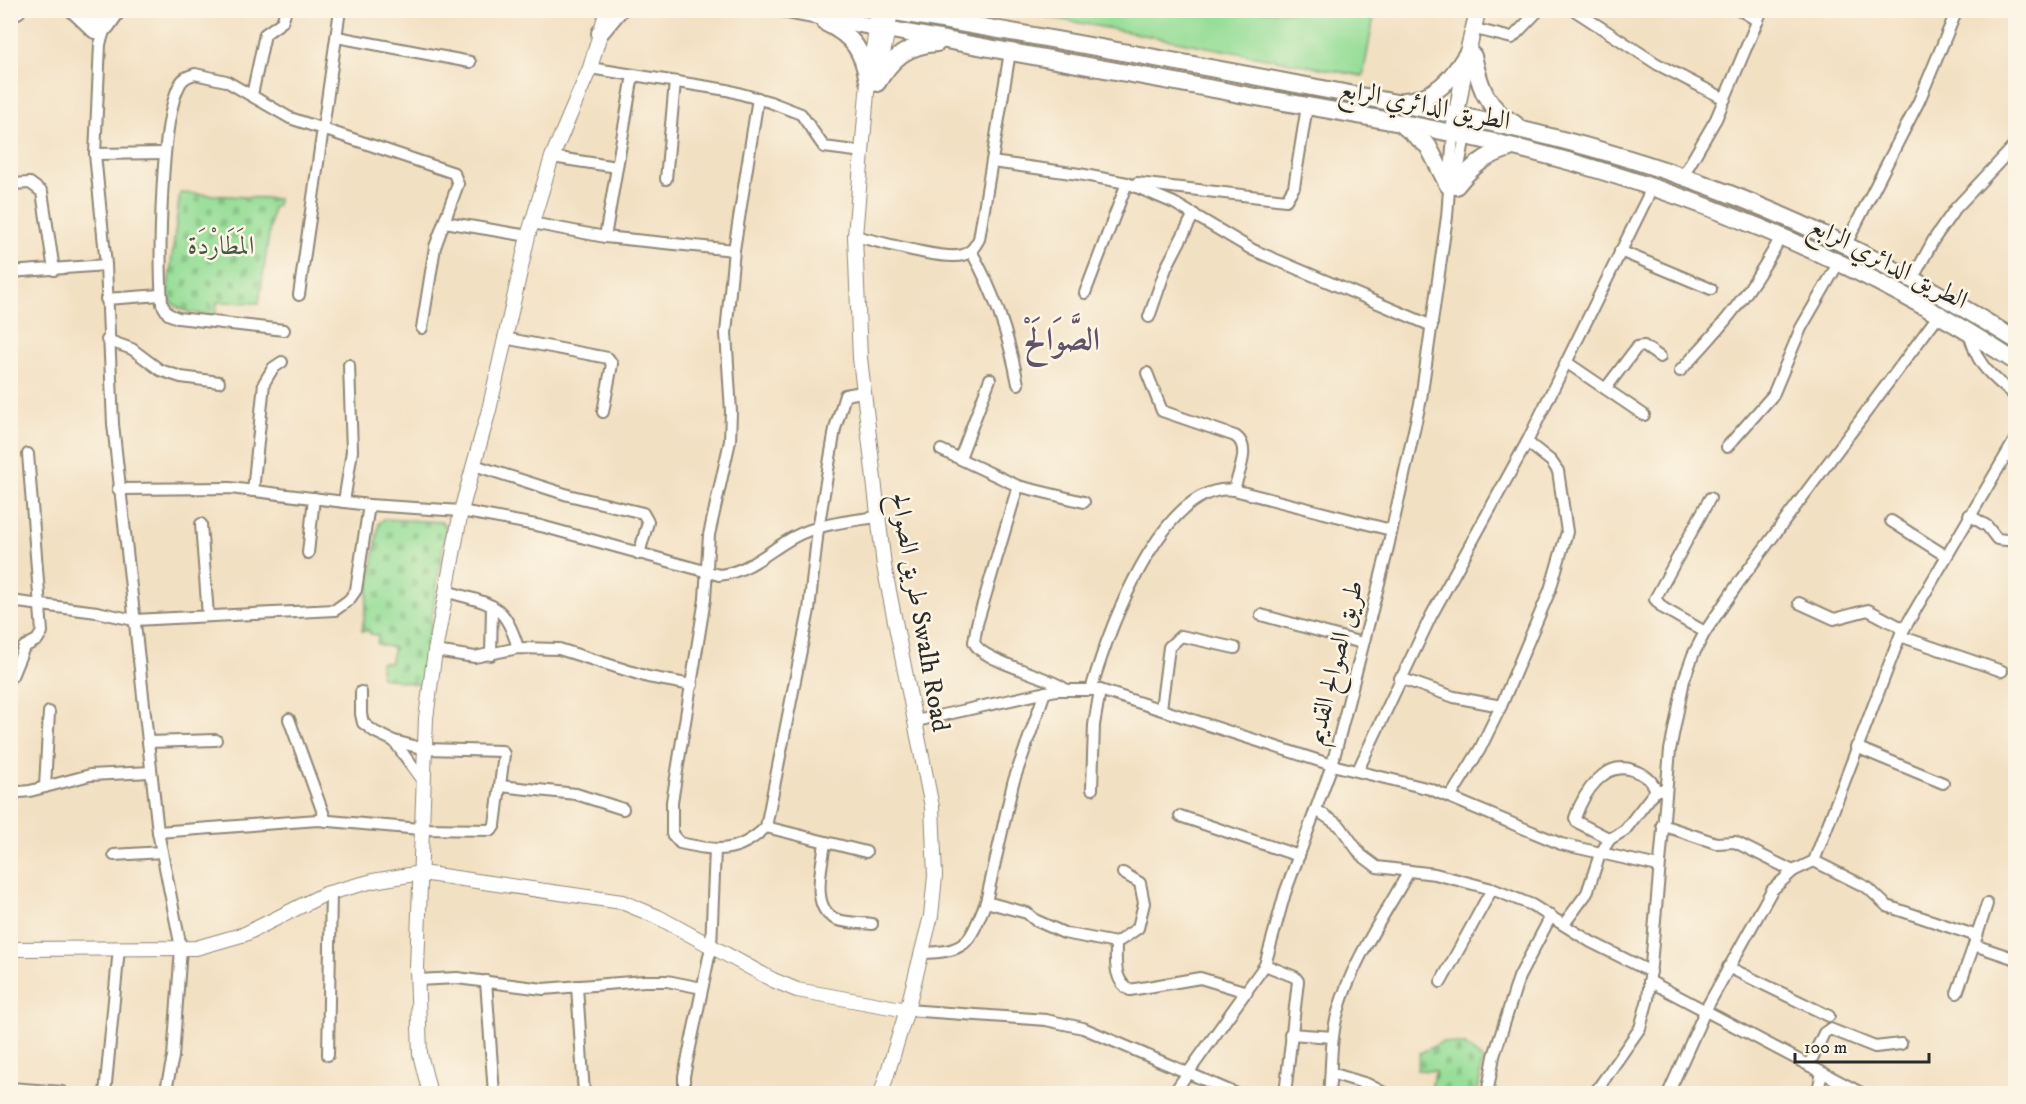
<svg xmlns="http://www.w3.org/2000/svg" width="2026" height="1104" viewBox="0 0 2026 1104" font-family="'IM FELL DW Pica',Amiri,serif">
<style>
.cemetery{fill:url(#cemetery-stones);stroke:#618462;stroke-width:1.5}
.pitch{fill:#97de98;stroke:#618462;stroke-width:1.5}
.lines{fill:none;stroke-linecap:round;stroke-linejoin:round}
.minor-casing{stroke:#8e8676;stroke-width:14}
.tertiary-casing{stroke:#8e8676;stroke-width:16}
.secondary-casing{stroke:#8e8676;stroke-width:18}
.primary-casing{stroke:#8e8676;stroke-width:20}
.minor{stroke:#fff;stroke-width:10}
.tertiary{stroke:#fff;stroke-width:14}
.secondary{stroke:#fff;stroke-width:15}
.primary{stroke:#fff;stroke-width:16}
.labels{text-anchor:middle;stroke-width:5;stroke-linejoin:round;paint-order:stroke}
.street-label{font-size:26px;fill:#2b2b2b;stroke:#fcf5e5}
.park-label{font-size:26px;fill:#465846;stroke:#fcf5e5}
.district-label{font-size:32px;font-weight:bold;fill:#615268;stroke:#fcf5e5}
</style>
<defs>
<pattern id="cemetery-stones" width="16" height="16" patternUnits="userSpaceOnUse" patternTransform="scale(1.5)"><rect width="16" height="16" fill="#97de98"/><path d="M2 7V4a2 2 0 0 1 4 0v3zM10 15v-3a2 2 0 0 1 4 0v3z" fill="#82bf83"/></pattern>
</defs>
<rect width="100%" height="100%" fill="#fcf5e5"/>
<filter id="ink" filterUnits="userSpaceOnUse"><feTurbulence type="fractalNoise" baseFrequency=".0167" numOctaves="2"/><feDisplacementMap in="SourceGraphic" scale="12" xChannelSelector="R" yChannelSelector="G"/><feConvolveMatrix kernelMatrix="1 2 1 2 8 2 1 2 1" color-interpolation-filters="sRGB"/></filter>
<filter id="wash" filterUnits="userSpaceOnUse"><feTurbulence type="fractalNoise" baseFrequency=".008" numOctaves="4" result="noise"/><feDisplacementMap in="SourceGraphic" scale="24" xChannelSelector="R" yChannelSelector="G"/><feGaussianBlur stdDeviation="1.35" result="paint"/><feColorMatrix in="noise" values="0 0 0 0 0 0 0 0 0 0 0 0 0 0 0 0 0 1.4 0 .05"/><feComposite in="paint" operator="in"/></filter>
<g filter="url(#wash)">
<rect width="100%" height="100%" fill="#f2e0c2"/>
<g class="cemetery">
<path d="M180 193 278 199 277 206 273 207 259 303 217 302 216 315C196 313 179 315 167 296Z"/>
<polygon points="384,519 442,522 446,527 421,685 381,677 381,662 390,663 394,648 377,644 378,635 370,634 370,631 362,631 379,523"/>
<polygon points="1442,1042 1465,1045 1482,1059 1478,1093 1439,1094 1430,1091 1436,1071 1417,1070 1420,1053"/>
</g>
<polygon class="pitch" points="1016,11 1375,11 1363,76"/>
</g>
<g filter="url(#ink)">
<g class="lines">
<g class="minor-casing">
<g id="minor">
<polyline points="1574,10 1657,64 1725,99"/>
<polyline points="1740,10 1758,21"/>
<polyline points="107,22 100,44 95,154 106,265 113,424 158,832 181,948 173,1057 165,1094"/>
<polyline points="1475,29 1512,38 1539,10"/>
<polyline points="96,33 96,10"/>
<polyline points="337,37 470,62"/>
<polyline points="590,68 727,90 770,102 801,114 824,147 863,152"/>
<polyline points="252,95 265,34 282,22 286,10"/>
<path d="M758 98 734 250 726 333 731 412 730 441 709 535 705 599 672 802V834L680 843C717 851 737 855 766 827L809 610 818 529 835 429 845 395 862 392"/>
<polyline points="95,154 165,153"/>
<polyline points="552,157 617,167"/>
<polyline points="992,162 1079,174 1127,183 1174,203 1253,250 1432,326"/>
<polyline points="1683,176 1716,119 1762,10"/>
<polyline points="666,179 675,82"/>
<polyline points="1456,182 1465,136"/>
<polyline points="1137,183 1286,200 1294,187 1307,106"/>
<polyline points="10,184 30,183 42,192 54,270"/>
<polyline points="445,222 528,236"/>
<polyline points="532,223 605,237 734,250"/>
<path d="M855 236C877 241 944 261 963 255 971 253 975 246 979 239L1010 52"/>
<polyline points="605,237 633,75"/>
<polyline points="1846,244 1919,101 1957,10"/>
<path d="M971 251C995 293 1009 336 1018 384"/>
<polyline points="1620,251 1711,289"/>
<polyline points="10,272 106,265"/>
<polyline points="1913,278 1934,239 1955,209 2016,144"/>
<polyline points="1085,293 1127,183"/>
<polyline points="299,295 340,10"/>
<polyline points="106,299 161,295"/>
<polyline points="1149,317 1166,268 1194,214"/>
<path d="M284 330 178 318 168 314 162 304C159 259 160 120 180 84 183 78 188 76 195 74L226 81 290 118 454 173 458 184 435 247 422 328"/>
<path d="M1969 332C1977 367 1990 374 2016 397"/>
<polyline points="504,338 608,358 612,364 603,412"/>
<polyline points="107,340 132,349 160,370 181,377 219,382"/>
<polyline points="1566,362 1644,415"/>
<path d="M1680 371C1724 325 1750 293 1781 237"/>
<path d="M1147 373 1162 411 1235 436C1252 447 1238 473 1234 490"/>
<polyline points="1606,388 1637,347 1644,346 1660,357"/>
<polyline points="1727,447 1773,395 1801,328 1839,262"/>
<polyline points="941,450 1018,486 1084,502"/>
<polyline points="960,458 990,379"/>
<polyline points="474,465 568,495 643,513 648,522 639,554"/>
<path d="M1018 486 977 624 974 642C980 661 1047 675 1065 689"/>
<path d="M118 489 230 488 369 505 461 511 541 526 719 575C749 572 768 551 794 537 818 524 850 521 876 517"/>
<polyline points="253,491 264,383 273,368 282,362"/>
<polyline points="344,502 352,451 349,365"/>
<polyline points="1969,515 1987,526 1997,539 2016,541"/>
<polyline points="1891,521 1946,556"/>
<polyline points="201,524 208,616"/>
<polyline points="308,553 314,498"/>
<path d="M446 591C490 605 504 600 518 648"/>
<polyline points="10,601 97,612 134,620 335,610 349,600 356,590 369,505"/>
<polyline points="1799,603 1834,619 1868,610 1904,629"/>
<polyline points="1261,615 1362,643"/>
<polyline points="1705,632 1663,608 1655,599 1710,498"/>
<polyline points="1900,636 2002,671"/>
<polyline points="435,651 475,657 518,648 559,649 648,677 692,685"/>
<polyline points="491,655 492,606"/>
<polyline points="12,676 24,647 37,640 42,632 28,454"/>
<polyline points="1400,678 1454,697 1501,706"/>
<path d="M1091 690C1107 635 1161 481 1234 490L1391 530"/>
<polyline points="1161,709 1169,647 1181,636 1235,648"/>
<polyline points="289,719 326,821"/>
<polyline points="916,721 1056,690 1100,690 1332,765 1430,789 1561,844 1658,866"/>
<polyline points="394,741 423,781"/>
<polyline points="148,742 216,740"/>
<polyline points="1856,747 1943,783"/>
<polyline points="1358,770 1431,616 1527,442 1652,188"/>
<polyline points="500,786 576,794 623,809"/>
<polyline points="45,787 49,712"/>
<polyline points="1092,789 1094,725 1100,690"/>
<polyline points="10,793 30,791 90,775 151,772"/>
<polyline points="1451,796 1480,749 1501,706 1550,590 1567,532 1558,471 1551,461 1527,442"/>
<polyline points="1318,811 1340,826 1361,855 1377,867 1435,874 1492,889 1532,905 1591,942 1651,972"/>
<polyline points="1180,816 1299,856"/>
<polyline points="1662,825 1716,843 1735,842 1793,871"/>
<polyline points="766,827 866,852"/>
<polyline points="158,832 318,820 420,829 492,830 495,825 504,754 502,751 425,749 394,741 375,732 363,723 361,714 361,692"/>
<path d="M1610 839 1577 822 1575 818C1583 794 1605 758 1635 771 1644 774 1652 780 1656 790"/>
<path d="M825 842C823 864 808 910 838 920 848 923 861 923 872 924"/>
<polyline points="114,855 162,852"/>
<polyline points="1814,861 1868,888 1887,906 1977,936"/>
<polyline points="986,902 1027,913 1035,920 1064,933 1116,943 1138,928 1144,903 1140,883 1123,873"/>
<polyline points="1987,904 1974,945 2016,959"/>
<polyline points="1564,924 1587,893 1600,854 1610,839 1625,830 1656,790 1666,790"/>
<path d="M1116 943C1116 960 1113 981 1130 990L1200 978 1247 992"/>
<path d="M921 953C968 952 969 943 986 902L1013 783 1045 692"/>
<polyline points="1265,965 1295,977 1298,981 1285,1094"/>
<polyline points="1728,967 1829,1016"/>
<polyline points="417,980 457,978 543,989 644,981 667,981 702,988"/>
<polyline points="486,981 494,1094"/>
<polyline points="1649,981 1863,1094"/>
<polyline points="1441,982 1492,889"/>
<polyline points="577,986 584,1094"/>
<polyline points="1957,993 1974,945"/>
<polyline points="907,1010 1046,1020 1083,1028 1237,1094"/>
<polyline points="1290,1034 1333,1037"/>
<polyline points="328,1055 331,892"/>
<polyline points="1809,1065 1824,1033 1830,1029 1875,1047 1901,1044"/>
<polyline points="1331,1073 1367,1084 1386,1094"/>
<polyline points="10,1088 62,1092"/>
<polyline points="105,1094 119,948"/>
<polyline points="684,1094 684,1076 711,947 715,849"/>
<polyline points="1173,1094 1265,965 1285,893 1332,765 1386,556 1421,399 1447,217 1453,134"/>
<path d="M1329 1094C1332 1067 1330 1038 1338 1012 1352 961 1383 918 1408 873"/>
<polyline points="1487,1094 1494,1056 1519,977 1551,916"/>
<polyline points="1594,1094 1640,1028 1648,999 1670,750 1684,680 1693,655 1705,632 1739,582 1941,312"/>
<polyline points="1668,1094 1706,1009 1772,890 1793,871 1814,861 1900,636 2016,438"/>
<polyline points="1817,1094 1822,1073"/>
</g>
</g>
<g class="tertiary-casing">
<g id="tertiary">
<polyline points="879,10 868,81 855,236 860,358 884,566 932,807 935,876 931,916 907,1010 881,1094"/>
<polyline points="878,81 891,12"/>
<polyline points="10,949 196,948 245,934 325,894 373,881 421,873 622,902 658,917 773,980 797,990 907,1010"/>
<polyline points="430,1094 420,1054 417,968 426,718 435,651 461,511 489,410 528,236 552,157 590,68 607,10"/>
</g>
</g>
<g class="secondary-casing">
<polyline id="secondary" points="1453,134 1467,54 1478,10"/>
</g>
<g class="primary-casing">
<g id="primary">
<polyline points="74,10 95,30"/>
<path d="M787 10C939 40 1092 66 1245 95 1355 115 1467 132 1575 163 1730 208 1880 273 2016 362"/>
<path d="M883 10C1022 33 1162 59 1301 85 1430 109 1560 133 1684 177 1801 218 1910 274 2016 340"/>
<polyline points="10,13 17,10"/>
<path d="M826 23C853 36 863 51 868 81"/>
<polyline points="106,26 117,10"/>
<polyline points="600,33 619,10"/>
<path d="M1473 56C1480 87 1486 108 1515 124"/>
<path d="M877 83C892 58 907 45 937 43"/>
<path d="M1404 101C1436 98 1451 80 1467 54"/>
<polyline points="1404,126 1428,146 1448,185"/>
<path d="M1456 186C1472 166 1486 155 1510 148"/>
</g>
</g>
<use href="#minor" class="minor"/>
<use href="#tertiary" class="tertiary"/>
<use href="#secondary" class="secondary"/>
<use href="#primary" class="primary"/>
</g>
</g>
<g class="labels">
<g class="street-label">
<text transform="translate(1425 104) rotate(11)" y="9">الطريق الدائري الرابع</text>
<text transform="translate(1889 262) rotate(27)" y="9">الطريق الدائري الرابع</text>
<text transform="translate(921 612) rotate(80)" y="9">طريق الصوالح Swalh Road</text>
<text transform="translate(1334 662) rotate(-76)" y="9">طريق الصوالح القديم</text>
</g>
<g class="park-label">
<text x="221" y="254">المَطَارْدَة</text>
</g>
<g class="district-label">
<text x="1062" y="350">الصَّوَالَحْ</text>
</g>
</g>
<rect width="2026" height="1104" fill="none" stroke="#fcf5e5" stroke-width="36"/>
<path d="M1795 1053v9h134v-9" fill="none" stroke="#2b2b2b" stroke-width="3"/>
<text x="1804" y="1053" font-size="18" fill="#2b2b2b" stroke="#fcf5e5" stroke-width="4.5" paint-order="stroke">100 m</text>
</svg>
